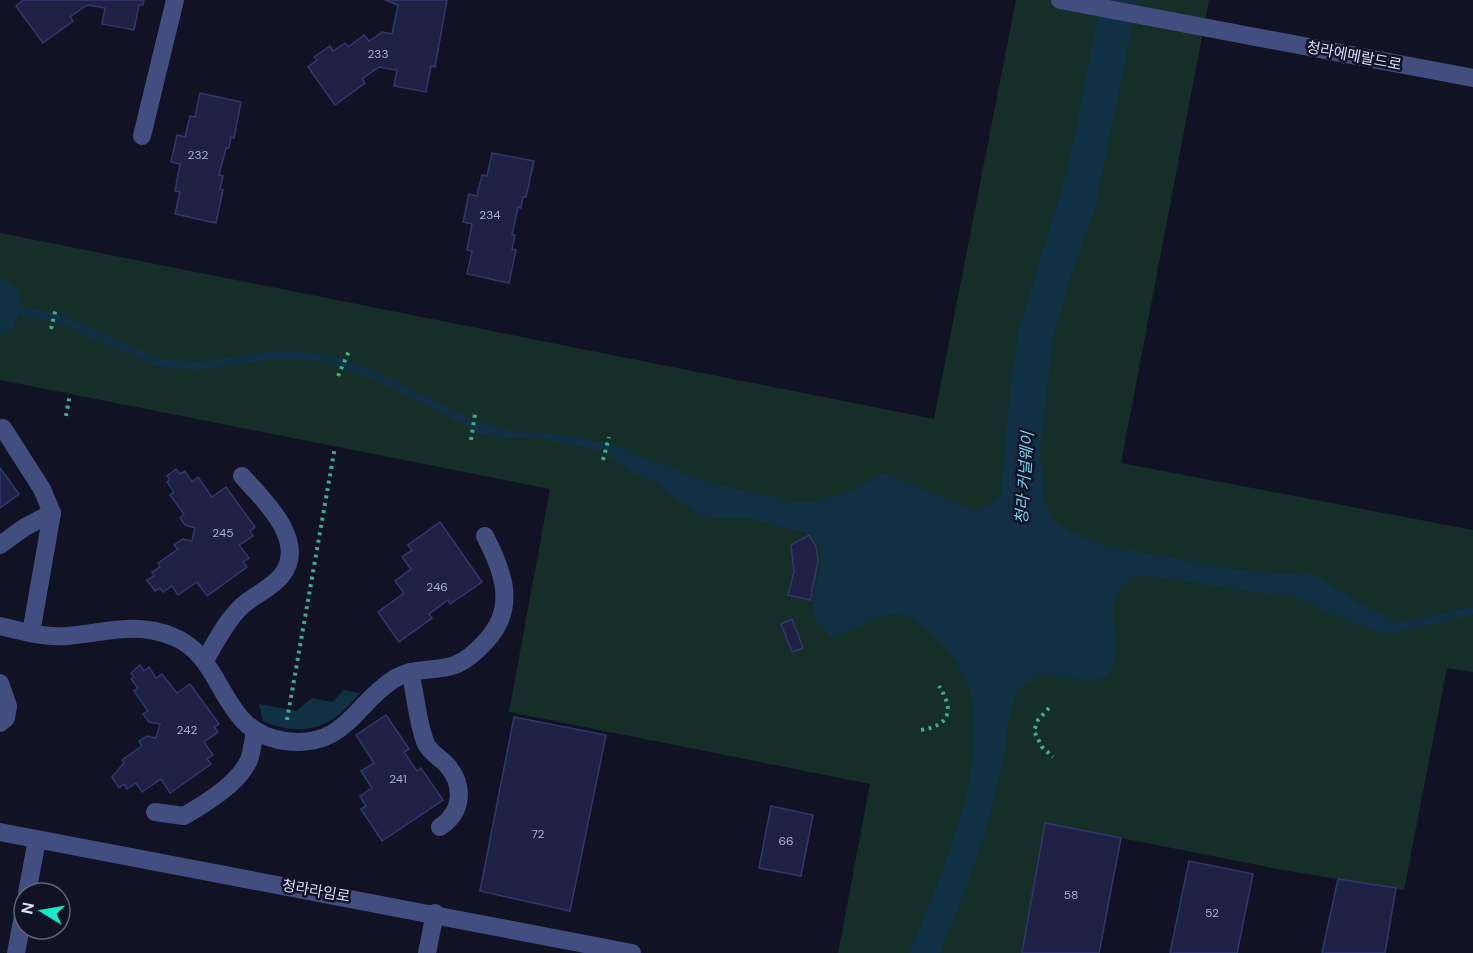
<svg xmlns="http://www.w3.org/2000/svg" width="1473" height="953" viewBox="0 0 1473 953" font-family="'DM Sans','Noto Sans KR',sans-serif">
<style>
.green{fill:#152e27}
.water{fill:#113044}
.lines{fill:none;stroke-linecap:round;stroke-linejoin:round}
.stream{stroke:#113044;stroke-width:8}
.building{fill:#1f2144;stroke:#33366d;stroke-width:1.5}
.path{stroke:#3bad8a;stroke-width:4;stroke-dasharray:3 4.5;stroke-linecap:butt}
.minor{stroke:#414e7f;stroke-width:18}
.labels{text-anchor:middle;stroke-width:5;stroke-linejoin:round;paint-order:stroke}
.number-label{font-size:12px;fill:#aaaecd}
.street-label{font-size:15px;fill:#d9ddfb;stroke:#111325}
.water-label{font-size:16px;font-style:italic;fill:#71d5f1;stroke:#111325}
</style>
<rect width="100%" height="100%" fill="#111325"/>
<polygon class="green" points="1016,0 1209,0 1121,463 1473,530 1473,672 1447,668 1404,890 1283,870 1045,823 1022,953 838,953 870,784 509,712 550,489 0,380 0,233 934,419"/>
<g class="water">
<path d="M1101 0H1138L1095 208 1066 291 1053 340 1040 450 1044 503 1054 521 1077 535 1107 546 1233 569 1278 574 1302 573 1319 577 1365 607 1399 623 1395 634 1376 632 1297 598 1140 575C1093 592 1126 633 1113 666 1100 701 1045 656 1020 689 1008 704 1008 732 1005 750 993 822 967 886 940 953H909C941 874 1016 720 944 646 894 595 889 615 833 638 782 598 846 568 810 534L748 518H712L699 515 653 481 628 470 604 451 538 438H503L474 433 478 421 513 432 549 433 615 445 703 481 792 501C827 506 852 489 882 473 911 480 951 506 977 508 986 509 995 501 1001 495L1010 389 1019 329 1067 172Z"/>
<polygon points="0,277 19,291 22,307 13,329 0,335"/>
<path d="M344 690 360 693C333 727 304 739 263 721L259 704 296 711 312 698 332 702Z"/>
</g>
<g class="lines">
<g class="stream">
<polyline points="22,311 61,319 156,362 198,366 275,355 320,357 378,376 476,427"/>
<polyline points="1397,628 1473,611"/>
</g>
</g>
<g class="building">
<polygon points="23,0 144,0 143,5 139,5 134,30 102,24 105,8 87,5 70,17 73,21 43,43 16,6"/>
<polygon points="385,0 447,0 435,67 431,66 426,92 394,86 397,70 379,67 362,79 365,83 335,105 308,67 317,60 314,57 330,46 333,51 345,43 348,47 364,35 369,41 382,32 392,34 398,5"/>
<polygon points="200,93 241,102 234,138 231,137 229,148 226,148 219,175 223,176 220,189 223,190 216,223 175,214 180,192 175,191 180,164 171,162 177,135 185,137 190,116 195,117"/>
<polygon points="492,153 534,161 526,197 523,197 521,208 518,207 512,235 515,235 512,249 516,250 509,283 467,274 472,251 467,250 472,224 463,222 469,194 477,196 482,175 487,176"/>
<polygon points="0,468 19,494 0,508"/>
<polygon points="176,469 180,474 185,471 192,482 198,477 212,497 226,487 255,527 250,531 253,536 239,545 249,558 243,562 247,567 207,596 197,582 178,595 172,586 163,592 160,588 155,591 147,580 154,576 152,572 160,567 158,563 178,549 174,545 183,539 192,541 195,528 185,525 180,518 184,514 170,495 174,492 167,482 170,480 167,476"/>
<polygon points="440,522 482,582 450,604 448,600 429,614 432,618 399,642 378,612 404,593 395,581 411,569 402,557 412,550 408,545"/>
<polygon points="809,535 816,546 818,561 810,600 788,595 794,572 791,545"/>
<polygon points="792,619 803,648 792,652 781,624"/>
<polygon points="140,665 144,671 149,667 156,678 162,674 177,693 190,684 219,724 214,727 218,732 204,742 213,755 207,759 211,764 170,793 161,779 142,792 136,783 127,789 124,784 119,788 112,777 124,763 122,760 142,746 139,741 147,736 156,738 160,724 149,722 143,714 148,711 134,691 138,688 131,679 134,677 131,673"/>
<polygon points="386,715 409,749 404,752 417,771 421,768 443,800 382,841 361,809 366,806 360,796 372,788 361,771 374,763 356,735"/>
<polygon points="514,717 606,735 570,911 480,891"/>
<polygon points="771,806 813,815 801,876 759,868"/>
<polygon points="1045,823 1121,838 1099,953 1022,953"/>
<polygon points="1189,861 1253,874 1237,953 1170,953"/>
<polygon points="1338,879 1396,888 1385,953 1322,953"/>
</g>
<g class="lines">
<g class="path">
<polyline points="51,329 56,308"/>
<polyline points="338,376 349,351"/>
<polyline points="66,416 70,394"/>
<polyline points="471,440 475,414"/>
<polyline points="603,460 609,437"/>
<polyline points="1049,708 1038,720 1034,731 1042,747 1053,757"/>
<polyline points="287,720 335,447"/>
<path d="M921 730C951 725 954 710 939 686"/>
</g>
<g class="minor">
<polyline points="1060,0 1473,78"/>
<polyline points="142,136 175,0"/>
<polyline points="3,428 42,489 52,513 31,633"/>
<polyline points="0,545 25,527 52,513"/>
<path d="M0 626C21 631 45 638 67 636 106 633 135 621 174 637 227 659 218 732 285 741 346 749 354 704 394 679 413 667 435 672 455 665 468 660 478 650 487 640 517 607 503 571 485 536"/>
<path d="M205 660C216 642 226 621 242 606 254 595 272 588 282 575 308 541 263 499 242 476"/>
<path d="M410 672C416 695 417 722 426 744 431 753 439 757 446 764 465 785 463 812 440 827"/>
<polyline points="0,683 8,706 6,718 0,723"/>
<path d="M155 812 184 816C206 803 238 784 249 760 252 751 253 741 255 732"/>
<polyline points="0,832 632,953"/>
<polyline points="27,893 37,840"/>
<polyline points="16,953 24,911"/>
<polyline points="427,953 435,913"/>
</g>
</g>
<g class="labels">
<g class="number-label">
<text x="378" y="58">233</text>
<text x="198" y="159">232</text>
<text x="490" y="219">234</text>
<text x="223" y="537">245</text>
<text x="437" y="591">246</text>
<text x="187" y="734">242</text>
<text x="398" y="783">241</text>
<text x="538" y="838">72</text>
<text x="786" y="845">66</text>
<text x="1071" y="899">58</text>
<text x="1212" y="917">52</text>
</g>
<g class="street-label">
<text transform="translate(1354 56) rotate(11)" y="5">청라에메랄드로</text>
<text transform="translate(316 891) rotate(10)" y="5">청라라임로</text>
</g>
<g class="water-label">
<text transform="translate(1024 478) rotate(-86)" y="6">청라 커널웨이</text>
</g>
</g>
<g transform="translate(42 911) rotate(281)"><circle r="28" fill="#111325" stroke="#61647b" stroke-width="1.5"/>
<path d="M0-4.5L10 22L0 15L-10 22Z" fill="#17e8ca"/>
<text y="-9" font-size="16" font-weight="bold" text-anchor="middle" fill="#d9ddfb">N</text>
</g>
</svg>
